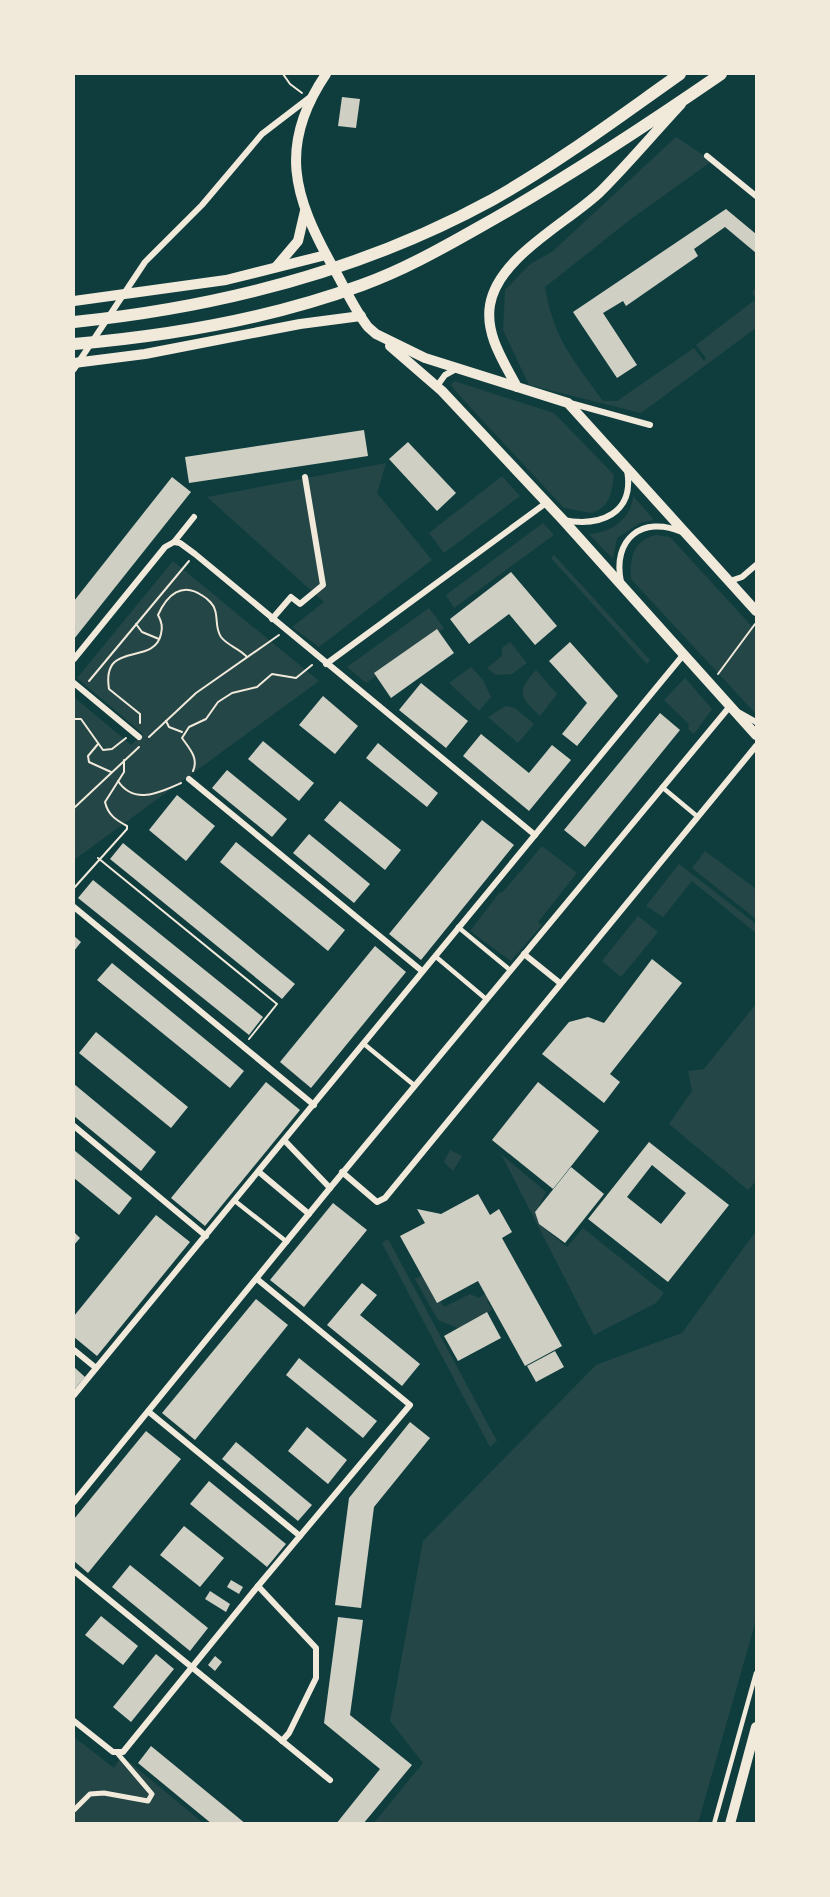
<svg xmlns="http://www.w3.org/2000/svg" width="830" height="1897" viewBox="0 0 830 1897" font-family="'IBM Plex Serif',serif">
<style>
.green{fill:#244646}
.building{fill:#cfcfc3;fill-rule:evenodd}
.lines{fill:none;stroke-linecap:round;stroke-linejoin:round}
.path{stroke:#f1e9da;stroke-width:2}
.service{stroke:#f1e9da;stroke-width:4.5}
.pedestrian{stroke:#f1e9da;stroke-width:5}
.minor{stroke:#f1e9da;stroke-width:6}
.tertiary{stroke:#f1e9da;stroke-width:10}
.secondary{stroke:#f1e9da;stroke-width:12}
</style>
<rect width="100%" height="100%" fill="#0f3d3e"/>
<g class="green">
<path d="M676 137 712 161 631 219 545 287C554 340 573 359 603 401H617L694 348 704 361 706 358 696 345 756 299 752 293 756 287V328L641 413 529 385 503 330 505 290 529 265 553 251Z"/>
<path d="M454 381 554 413 614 475C612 492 610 507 592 513L564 508 459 395 451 385Z"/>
<polygon points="386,463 377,493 432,560 319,647 292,627 324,602 207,497"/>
<polygon points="502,476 520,496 444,553 429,533"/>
<path d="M633 496 654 520 640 523 617 538 613 559 589 534C610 533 632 519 633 496Z"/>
<polygon points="543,523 554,535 454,608 446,595"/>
<path d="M656 535 670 537 756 631V714L631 579C630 558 632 541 656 535Z"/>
<polygon points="554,555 650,660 647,664 551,558"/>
<polygon points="173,561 319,681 74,860 74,697 131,745 143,734 77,678"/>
<polygon points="429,608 444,628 366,683 347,667"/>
<polygon points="510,642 527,663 512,674 496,675 487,668 502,656 502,648"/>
<polygon points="471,667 483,680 491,697 479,711 449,683"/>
<path d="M536 670 557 694 540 716C520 697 516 692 536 670Z"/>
<polygon points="685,678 712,709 694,734 688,729 689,724 664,700"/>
<polygon points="506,706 515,708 534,724 518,743 488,717"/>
<polygon points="542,846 577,873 538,922 542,925 511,961 470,931 500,892 502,893"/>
<polygon points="705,851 756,889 756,919 692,868"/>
<polygon points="679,864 756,924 756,933 692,881 663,917 646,906"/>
<polygon points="638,916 658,932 621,977 602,961"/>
<polygon points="756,1004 756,1181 748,1190 669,1124 692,1091 688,1071 704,1069"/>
<polygon points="450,1150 462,1156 453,1171 444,1162"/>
<polygon points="501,1154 546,1192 536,1212 539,1224 567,1247 583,1228 664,1293 656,1303 594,1335"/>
<polygon points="756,1231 756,1620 698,1823 374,1823 423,1763 390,1721 423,1541 596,1365 682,1333"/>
<polygon points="388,1239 497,1441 490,1447 382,1243"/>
<polygon points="423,1275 444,1307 470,1294 479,1298 488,1291 493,1298 487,1301 492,1310 458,1328 438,1320 415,1279"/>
<polygon points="74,1737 114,1768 122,1756 203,1823 74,1823"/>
</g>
<g class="building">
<polygon points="342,97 360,99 356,128 338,126"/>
<polygon points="726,209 756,234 756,253 725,227 694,249 698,256 626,306 623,301 603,313 637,365 617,378 573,312"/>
<polygon points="364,430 368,456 189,483 185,457"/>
<polygon points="408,442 456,493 437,511 389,459"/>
<polygon points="172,477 191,492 74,639 74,601"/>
<polygon points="511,572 557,626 535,645 509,614 469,644 450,619"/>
<polygon points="437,629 454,653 391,698 374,673"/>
<polygon points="570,642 618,696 577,746 562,734 587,703 549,661"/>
<polygon points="421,683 468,721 446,748 399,710"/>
<polygon points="323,696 358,726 335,754 299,725"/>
<polygon points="660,713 680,730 585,847 564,830"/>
<polygon points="481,734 529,773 552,745 571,760 529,811 463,756"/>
<polygon points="263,741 314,783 299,801 248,759"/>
<polygon points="378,743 438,793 427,807 366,758"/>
<polygon points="227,770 287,819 272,837 212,788"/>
<polygon points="177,795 215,826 186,861 149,830"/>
<polygon points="340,801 401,850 385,870 324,820"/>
<polygon points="482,820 514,845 421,960 389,934"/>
<polygon points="309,834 370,884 354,903 293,853"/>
<polygon points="236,842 345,930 328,951 220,862"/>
<polygon points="123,843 295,984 282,999 110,859"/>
<polygon points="93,880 263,1017 249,1035 78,898"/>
<polygon points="74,936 81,942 74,951"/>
<polygon points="375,946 406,972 311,1088 280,1062"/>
<polygon points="652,959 682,983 610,1074 620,1082 604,1103 542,1054 569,1022 588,1017 604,1023"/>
<polygon points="112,963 244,1071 230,1088 97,980"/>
<polygon points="96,1032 188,1107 171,1128 79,1053"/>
<polygon points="266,1082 300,1110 205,1226 171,1198"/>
<polygon points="538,1082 599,1131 553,1189 492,1140"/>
<polygon points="74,1084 156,1152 141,1171 74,1116"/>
<path d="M649 1142 729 1205 668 1282 588 1219ZM652 1165 686 1193 661 1224 627 1197Z"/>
<polygon points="74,1150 132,1198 119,1215 74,1178"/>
<polygon points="571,1167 604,1194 565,1243 539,1224 535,1212"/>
<polygon points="478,1194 490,1215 499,1209 512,1232 502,1238 562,1346 525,1366 478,1281 437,1303 400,1236 425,1223 417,1209 441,1214"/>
<polygon points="333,1203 367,1230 304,1307 270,1280"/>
<polygon points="156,1215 190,1242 97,1356 74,1337 74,1316"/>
<polygon points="74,1232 80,1238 74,1245"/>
<polygon points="362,1283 377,1295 360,1315 420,1364 402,1386 327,1325"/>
<polygon points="256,1299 288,1325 195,1440 162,1413"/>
<polygon points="487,1312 501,1338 458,1361 444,1336"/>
<polygon points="555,1351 564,1367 536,1382 527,1366"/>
<polygon points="299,1358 377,1421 363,1438 286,1375"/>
<polygon points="74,1367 85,1377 74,1390"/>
<polygon points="410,1422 430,1438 374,1507 361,1608 335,1605 349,1498"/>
<polygon points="307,1427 347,1460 328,1484 288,1451"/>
<polygon points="146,1431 181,1459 88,1573 74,1561 74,1519"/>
<polygon points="236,1442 312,1505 298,1521 222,1459"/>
<polygon points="209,1481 286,1544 267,1567 190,1504"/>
<polygon points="184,1526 224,1558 200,1587 160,1555"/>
<polygon points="130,1565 208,1628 190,1651 112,1587"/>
<polygon points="231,1580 243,1587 239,1594 227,1587"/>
<polygon points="210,1591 230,1604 226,1612 205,1599"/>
<polygon points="101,1616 138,1646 123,1665 85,1635"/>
<polygon points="338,1617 363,1620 350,1715 412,1765 363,1824 336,1824 380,1769 324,1723"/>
<polygon points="156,1654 174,1669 131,1722 113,1707"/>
<polygon points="215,1656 222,1662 215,1671 208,1665"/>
<polygon points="151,1746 246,1824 212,1824 138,1763"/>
</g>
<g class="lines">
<g class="path">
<polyline points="283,74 290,84 302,93"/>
<polyline points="136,624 142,632 159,639"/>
<polyline points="718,674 755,624"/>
<polyline points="89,681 189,561"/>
<polyline points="74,719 81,719 103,750 112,749 126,738"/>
<polyline points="166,721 169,727 182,732"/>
<path d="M140 723V714L109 689C101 639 154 667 161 634 163 627 162 622 158 615 167 595 182 581 203 596 208 599 214 605 215 610 218 619 215 628 221 637 228 646 239 648 247 657"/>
<polyline points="149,737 196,693 279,635"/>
<polyline points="98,744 88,756 89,762 111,772"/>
<path d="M193 771C199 758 189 748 182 738L189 727 206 719 218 702 232 693 257 687 272 674 296 678 312 665"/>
<path d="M118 781C134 805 159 793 181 783"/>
<polyline points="74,808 139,747"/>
<polyline points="98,858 277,1004 249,1039"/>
<path d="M74 888 127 829V826C116 820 108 815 105 802L124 772V760"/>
</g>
<g class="service">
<polyline points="662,787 698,817"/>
<polyline points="458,927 510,970"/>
<polyline points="435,956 486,999"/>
<polyline points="364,1044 414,1085"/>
<polyline points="235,1201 287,1242"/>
<polyline points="714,1824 756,1673"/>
</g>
<polyline class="pedestrian" points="74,1810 90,1794 104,1793 148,1801 152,1794 118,1754"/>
<g class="minor">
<polyline points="707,156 756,196"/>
<polyline points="74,369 145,262 202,205 262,134 309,98"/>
<polyline points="437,386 445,375 456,369"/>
<polyline points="570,403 650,425"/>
<path d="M563 520C600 527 635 514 627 470"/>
<polyline points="174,542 180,543 195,554 535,835"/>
<polyline points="730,581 742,577 756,565"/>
<path d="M621 582C612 539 642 515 682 532"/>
<polyline points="272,619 291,597 300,604 323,585 305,477"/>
<polyline points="74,659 165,547 174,542 194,517"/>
<polyline points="326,664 546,503"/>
<polyline points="74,683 139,737"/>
<polyline points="740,713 756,722"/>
<polyline points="189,779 422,971"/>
<polyline points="74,907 314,1105"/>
<polyline points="524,954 560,983"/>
<polyline points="74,1126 206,1236"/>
<polyline points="285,1141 330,1188"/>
<polyline points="259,1172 309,1214"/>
<polyline points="342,1172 377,1202 385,1198 756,746"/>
<polyline points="74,1350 96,1368"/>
<polyline points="74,1395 684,654"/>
<polyline points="149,1412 300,1536"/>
<polyline points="74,1502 330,1188 731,705"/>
<polyline points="74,1571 330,1780"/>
<polyline points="258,1586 316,1648 316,1678 289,1733 282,1741"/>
<polyline points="74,1721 113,1752 123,1752 258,1586 410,1405 257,1279"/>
</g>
<g class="tertiary">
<path d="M326 74C278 145 293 196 333 267 344 286 354 309 368 327L376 334 425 358 568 403 756 611"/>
<polyline points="276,267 298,241 305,211"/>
<polyline points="74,301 226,280 326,255"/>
<polyline points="390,346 442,391 563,520 756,735"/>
<polyline points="74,363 145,354 300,324 361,316"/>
<path d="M517 387C504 362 485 335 490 305 498 257 566 224 600 192 628 164 654 133 681 104"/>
<polyline points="730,1824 756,1727"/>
</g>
<g class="secondary">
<path d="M74 322C220 307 362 271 492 200 558 163 619 117 680 74"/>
<path d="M74 344C168 336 272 318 362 285 401 271 439 250 476 229 561 182 641 129 721 74"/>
</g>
</g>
<rect width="830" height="1897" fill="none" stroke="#f1e9da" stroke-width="150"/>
</svg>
